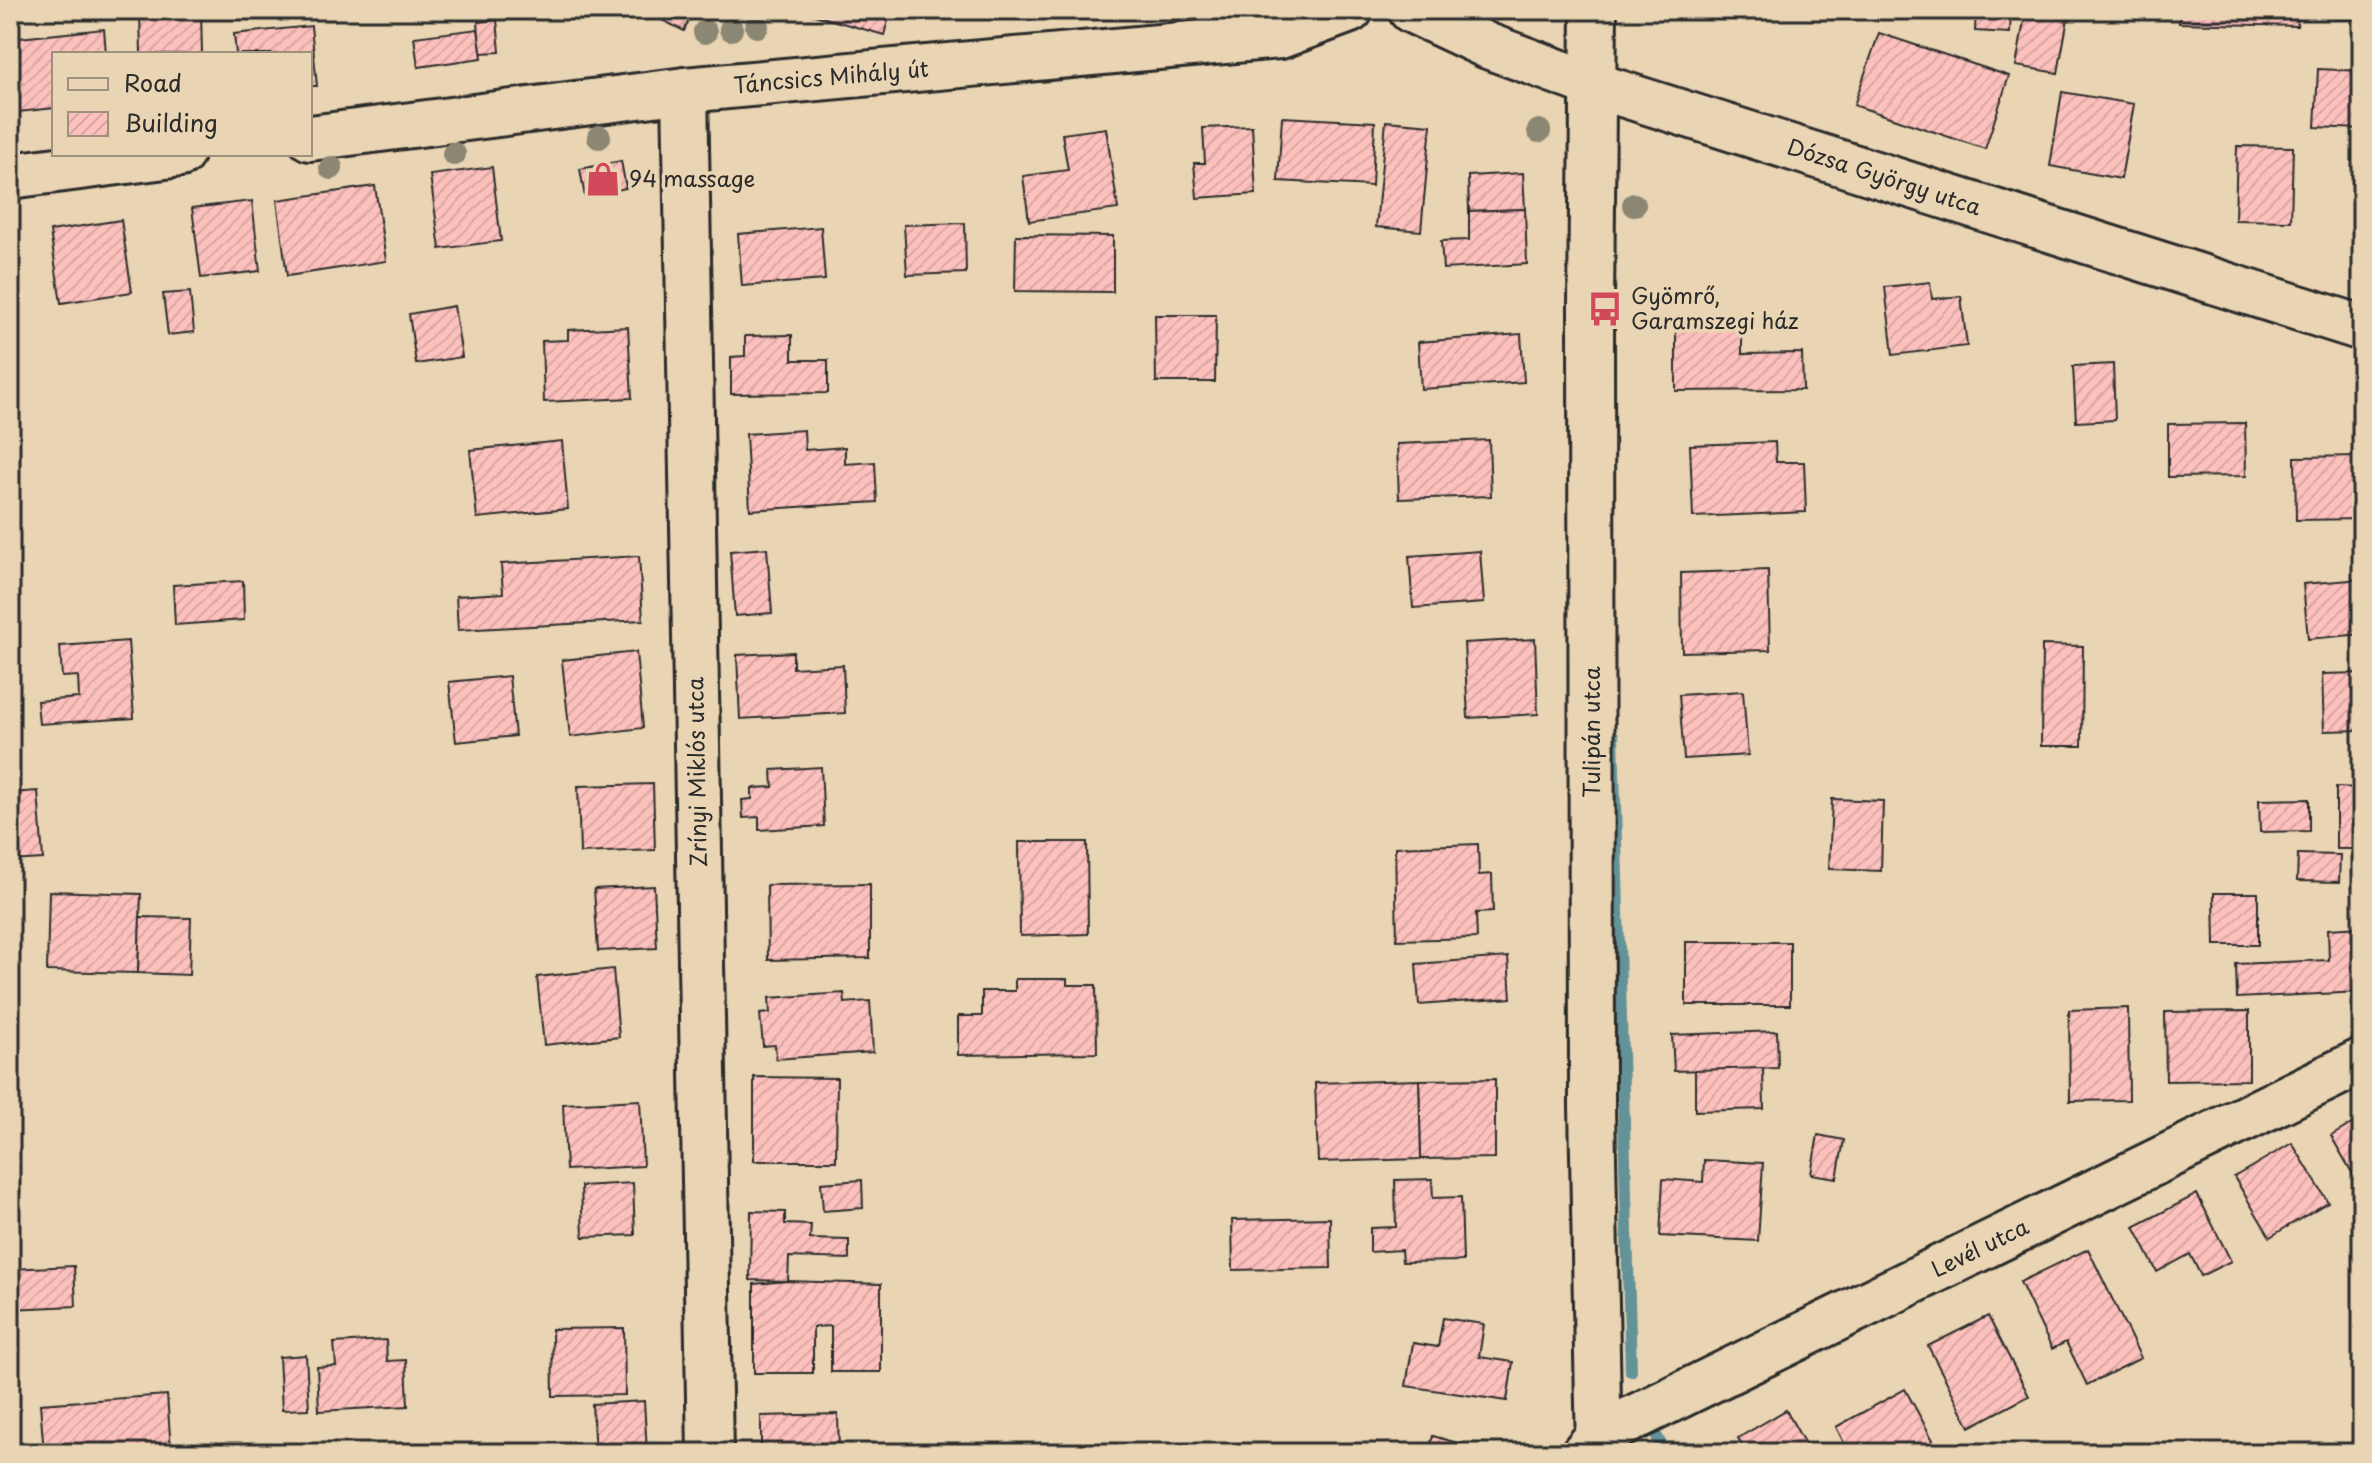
<svg xmlns="http://www.w3.org/2000/svg" width="2372" height="1463" viewBox="0 0 2372 1463" font-family="'Playpen Sans',sans-serif">
<style>
.lines{fill:none;stroke-linecap:round;stroke-linejoin:round}
.stream{stroke:#639398;stroke-width:12}
.building{fill:url(#building-hatch);stroke:#2b2b2b;stroke-width:2}
.minor-casing{stroke:#2b2b2b;stroke-width:50}
.major-casing{stroke:#2b2b2b;stroke-width:50}
.minor{stroke:#e9d5b3;stroke-width:44}
.major{stroke:#e9d5b3;stroke-width:44}
.tree{fill:#8b8773}
.labels{text-anchor:middle;stroke-width:7;stroke-linejoin:round;paint-order:stroke}
.street-label{font-size:22px;fill:#2b2b2b;stroke:#e9d5b3}
.poi-label{font-size:22px;fill:#2b2b2b;stroke:#e9d5b3;text-anchor:start}
</style>
<defs>
<pattern id="building-hatch" width="6" height="6" patternUnits="userSpaceOnUse" patternTransform="scale(2)"><rect width="6" height="6" fill="#fdc1bd"/><path d="M-1 1l2-2M0 6l6-6M5 7l2-2" fill="none" stroke="#d9a6a3"/></pattern>
</defs>
<rect width="100%" height="100%" fill="#e9d5b3"/>
<filter id="ink" filterUnits="userSpaceOnUse"><feTurbulence type="fractalNoise" baseFrequency=".0125" numOctaves="2"/><feDisplacementMap in="SourceGraphic" scale="16" xChannelSelector="R" yChannelSelector="G"/><feConvolveMatrix kernelMatrix="1 2 1 2 8 2 1 2 1" color-interpolation-filters="sRGB"/></filter>
<g filter="url(#ink)">
<g class="lines">
<g class="stream">
<polyline points="1613,735 1631,1371"/>
<polyline points="1657,1437 1665,1453"/>
</g>
</g>
<g class="building">
<polygon points="657,10 694,10 684,31 654,16"/>
<polygon points="797,10 891,10 884,35"/>
<polygon points="1976,10 2011,10 2010,33 1975,31"/>
<polygon points="2026,10 2068,18 2058,73 2016,66"/>
<polygon points="2180,10 2298,10 2297,26 2179,23"/>
<rect x="2335" y="10" width="27" height="9"/>
<polygon points="201,11 202,54 141,54 140,12"/>
<polygon points="497,20 500,52 480,53 478,22"/>
<polygon points="311,26 317,86 310,86 310,54 236,54 234,34"/>
<polygon points="104,29 106,54 54,54 54,108 10,113 10,39"/>
<polygon points="478,29 482,58 418,67 414,37"/>
<polygon points="1879,33 2009,76 1985,149 1854,105"/>
<polygon points="2318,69 2362,71 2362,129 2315,127"/>
<polygon points="2062,92 2134,104 2121,179 2050,166"/>
<polygon points="1282,117 1375,122 1372,186 1278,181"/>
<polygon points="1386,121 1431,125 1421,231 1376,227"/>
<polygon points="1252,126 1256,194 1197,198 1194,163 1205,163 1203,128"/>
<polygon points="1106,128 1118,209 1029,221 1023,176 1068,170 1062,134"/>
<polygon points="2237,146 2293,147 2291,221 2235,220"/>
<polygon points="621,161 626,188 585,197 580,169"/>
<polygon points="492,167 501,241 440,249 430,175"/>
<polygon points="1523,173 1525,209 1469,211 1468,176"/>
<polygon points="375,186 386,261 287,276 277,200"/>
<polygon points="252,201 260,271 201,278 192,208"/>
<polygon points="1525,209 1527,264 1443,269 1441,241 1469,240 1469,211"/>
<polygon points="121,220 132,292 61,303 50,231"/>
<polygon points="965,223 966,273 907,275 904,225"/>
<polygon points="821,227 825,280 742,286 738,234"/>
<polygon points="1016,235 1113,236 1113,292 1015,291"/>
<polygon points="1930,282 1932,299 1961,296 1967,346 1893,355 1885,287"/>
<polygon points="190,292 194,332 168,335 163,294"/>
<polygon points="454,306 462,357 416,364 409,314"/>
<polygon points="1155,315 1216,315 1215,382 1156,382"/>
<polygon points="1742,321 1742,354 1802,353 1803,390 1676,391 1676,322"/>
<polygon points="628,327 632,398 544,402 542,341 568,340 568,330"/>
<polygon points="1521,334 1524,382 1421,389 1418,342"/>
<polygon points="792,335 792,360 828,360 828,393 731,394 731,357 745,356 745,336"/>
<polygon points="2113,364 2115,420 2076,422 2073,366"/>
<polygon points="2245,423 2246,476 2168,477 2168,424"/>
<polygon points="804,430 805,450 845,447 845,464 875,462 877,502 750,510 746,434"/>
<polygon points="1489,440 1491,496 1399,499 1397,444"/>
<polygon points="562,441 568,509 477,518 470,450"/>
<polygon points="1775,442 1776,462 1804,462 1806,512 1693,517 1690,445"/>
<polygon points="2362,456 2362,519 2296,520 2295,457"/>
<polygon points="767,548 772,613 735,616 730,551"/>
<polygon points="1480,551 1484,603 1413,608 1409,556"/>
<polygon points="639,556 643,620 458,630 456,596 503,593 501,564"/>
<polygon points="1768,570 1770,650 1682,652 1681,573"/>
<polygon points="2362,579 2362,634 2308,639 2303,584"/>
<polygon points="243,581 244,620 175,625 173,585"/>
<polygon points="1535,639 1538,714 1468,718 1464,643"/>
<polygon points="128,641 134,718 39,724 37,701 79,698 78,676 62,677 60,646"/>
<polygon points="2042,645 2083,646 2082,746 2041,746"/>
<polygon points="636,652 643,728 570,737 562,660"/>
<polygon points="793,652 793,668 843,665 845,713 740,719 737,655"/>
<polygon points="2362,673 2362,730 2324,731 2322,674"/>
<polygon points="509,676 515,736 456,742 449,682"/>
<polygon points="1743,691 1748,755 1684,759 1679,695"/>
<polygon points="821,767 824,826 759,830 759,817 743,818 742,800 752,799 752,788 773,787 772,770"/>
<polygon points="653,784 655,850 580,853 578,786"/>
<polygon points="2336,787 2362,788 2362,849 2336,849"/>
<polygon points="38,791 43,859 10,861 10,793"/>
<polygon points="1832,799 1883,801 1881,871 1829,869"/>
<polygon points="2309,799 2309,831 2260,832 2259,800"/>
<polygon points="1019,842 1087,842 1088,934 1020,936"/>
<polygon points="1478,844 1479,875 1492,874 1493,912 1476,913 1477,938 1397,940 1395,847"/>
<polygon points="2298,854 2340,855 2339,882 2297,881"/>
<polygon points="870,884 870,958 768,960 767,885"/>
<polygon points="654,886 657,948 598,951 594,889"/>
<polygon points="49,891 141,894 138,973 47,971"/>
<polygon points="2214,893 2258,893 2258,945 2215,945"/>
<polygon points="140,917 191,918 189,975 138,973"/>
<polygon points="2362,927 2362,992 2237,998 2236,964 2329,960 2328,929"/>
<rect x="1686" y="942" width="104" height="63"/>
<polygon points="1508,957 1511,998 1419,1005 1416,964"/>
<polygon points="613,969 619,1037 544,1045 537,977"/>
<polygon points="1015,979 1067,979 1067,985 1096,985 1097,1053 958,1055 958,1016 982,1016 982,991 1015,991"/>
<polygon points="844,993 845,1003 870,1001 873,1052 776,1059 775,1045 763,1046 760,1014 770,1013 769,998"/>
<polygon points="2128,1008 2129,1100 2070,1101 2069,1010"/>
<polygon points="2249,1011 2249,1080 2166,1081 2165,1012"/>
<polygon points="1777,1031 1778,1068 1674,1071 1672,1035"/>
<polygon points="1763,1068 1764,1109 1695,1111 1695,1070"/>
<polygon points="754,1077 837,1078 836,1161 754,1161"/>
<polygon points="1495,1079 1495,1158 1421,1159 1419,1080"/>
<polygon points="1419,1080 1421,1159 1318,1162 1315,1083"/>
<polygon points="640,1100 643,1166 566,1170 563,1104"/>
<polygon points="2362,1118 2362,1190 2331,1136"/>
<polygon points="1818,1135 1844,1140 1837,1178 1811,1174"/>
<polygon points="2292,1143 2328,1202 2270,1237 2234,1177"/>
<polygon points="1704,1160 1763,1163 1758,1241 1660,1236 1663,1179 1703,1182"/>
<polygon points="1432,1179 1433,1198 1461,1197 1463,1261 1402,1262 1401,1250 1370,1252 1370,1228 1396,1227 1395,1180"/>
<polygon points="862,1180 863,1208 823,1211 821,1183"/>
<polygon points="633,1183 635,1235 583,1237 581,1186"/>
<polygon points="2197,1194 2231,1261 2201,1276 2190,1254 2157,1272 2134,1227"/>
<polygon points="751,1211 785,1212 785,1224 811,1225 810,1239 849,1240 849,1259 789,1257 788,1281 750,1280"/>
<polygon points="1330,1218 1331,1268 1233,1270 1232,1220"/>
<polygon points="2088,1249 2141,1358 2087,1385 2066,1342 2052,1349 2020,1282"/>
<polygon points="74,1266 76,1306 10,1309 10,1269"/>
<polygon points="788,1281 881,1284 881,1372 831,1372 831,1326 813,1327 813,1373 754,1373 754,1284"/>
<polygon points="1988,1316 2029,1396 1970,1427 1928,1346"/>
<polygon points="1443,1318 1484,1324 1479,1357 1513,1362 1507,1401 1406,1386 1413,1343 1438,1347"/>
<polygon points="624,1328 625,1395 553,1396 552,1329"/>
<polygon points="386,1340 387,1361 406,1360 408,1406 319,1411 317,1367 336,1366 334,1343"/>
<polygon points="306,1355 309,1409 282,1410 279,1357"/>
<polygon points="10,1374 16,1374 17,1453 10,1453"/>
<polygon points="1905,1389 1940,1453 1849,1453 1836,1427"/>
<polygon points="167,1395 171,1450 44,1453 40,1404"/>
<polygon points="644,1401 647,1453 595,1453 592,1404"/>
<polygon points="1786,1410 1810,1453 1747,1453 1738,1438"/>
<polygon points="838,1414 839,1453 761,1453 761,1416"/>
<polygon points="1433,1436 1493,1453 1428,1453"/>
</g>
<g class="lines">
<g class="minor-casing">
<g id="minor">
<polyline points="1594,10 1591,305 1592,1107 1599,1453"/>
<polyline points="685,90 710,1453"/>
<polyline points="310,138 685,90 1280,36 1350,10"/>
<polyline points="10,176 181,154"/>
<polyline points="1584,1453 1599,1435 2362,1061"/>
</g>
</g>
<g class="major-casing">
<polyline id="major" points="1411,10 1488,46 1594,85 2362,328"/>
</g>
<use href="#minor" class="minor"/>
<use href="#major" class="major"/>
</g>
<g class="tree">
<circle cx="757" cy="26" r="12"/>
<circle cx="731" cy="29" r="12"/>
<circle cx="705" cy="32" r="12"/>
<circle cx="1539" cy="131" r="12"/>
<circle cx="599" cy="137" r="12"/>
<circle cx="454" cy="154" r="12"/>
<circle cx="331" cy="168" r="12"/>
<circle cx="1634" cy="205" r="12"/>
</g>
</g>
<defs>
<g id="shop-bare" transform="scale(2.76)"><path d="M-5-2.5h2.3a2.7 3.5 0 0 1 5.4 0H5L5.5 6h-11ZM-1.5-2.5h3a1.5 2.3 0 0 0-3 0Z" fill="#d1495b" stroke="#e9d5b3" stroke-width="2.5" paint-order="stroke"/></g>
<g id="bus-bare" transform="scale(2.76)"><path d="M-5-6H5V4H4V6H2V4H-2V6H-4V4H-5ZM-3.5-4V0h7V-4ZM-3.5 1.2v1.5H-2V1.2ZM2 1.2v1.5H3.5V1.2Z" fill="#d1495b" stroke="#e9d5b3" stroke-width="2.5" paint-order="stroke"/></g>
</defs>
<g fill-rule="evenodd">
<use href="#shop-bare" x="603" y="179"/>
<use href="#bus-bare" x="1605" y="309"/>
</g>
<g class="labels">
<g class="street-label">
<text transform="translate(831 77) rotate(-5)" y="8">Táncsics Mihály út</text>
<text transform="translate(1884 177) rotate(18)" y="8">Dózsa György utca</text>
<text transform="translate(1592 732) rotate(-90)" y="8">Tulipán utca</text>
<text transform="translate(697 772) rotate(-91)" y="8">Zrínyi Miklós utca</text>
<text transform="translate(1980 1248) rotate(-26)" y="8">Levél utca</text>
</g>
<g class="poi-label">
<text x="629" y="187">94 massage</text>
<text x="1631" y="304">Gyömrő,<tspan x="1631" dy="25">Garamszegi ház</tspan></text>
</g>
</g>
<rect width="2372" height="1463" fill="none" stroke="#e9d5b3" stroke-width="40"/>
<rect x="20" y="20" width="2332" height="1423" fill="none" stroke="#2b2b2b" stroke-width="3" filter="url(#ink)"/>
<rect x="52" y="52" width="260" height="104" fill="#e9d5b3" stroke="#9d917d" stroke-width="2"/>
<rect x="68" y="78" width="40" height="12" fill="#e9d5b3" stroke="#9d917d" stroke-width="2"/>
<text x="124" y="92" font-size="24" fill="#2b2b2b">Road</text>
<rect x="68" y="112" width="40" height="24" fill="url(#building-hatch)" stroke="#9d917d" stroke-width="2"/>
<text x="124" y="132" font-size="24" fill="#2b2b2b">Building</text>
</svg>
